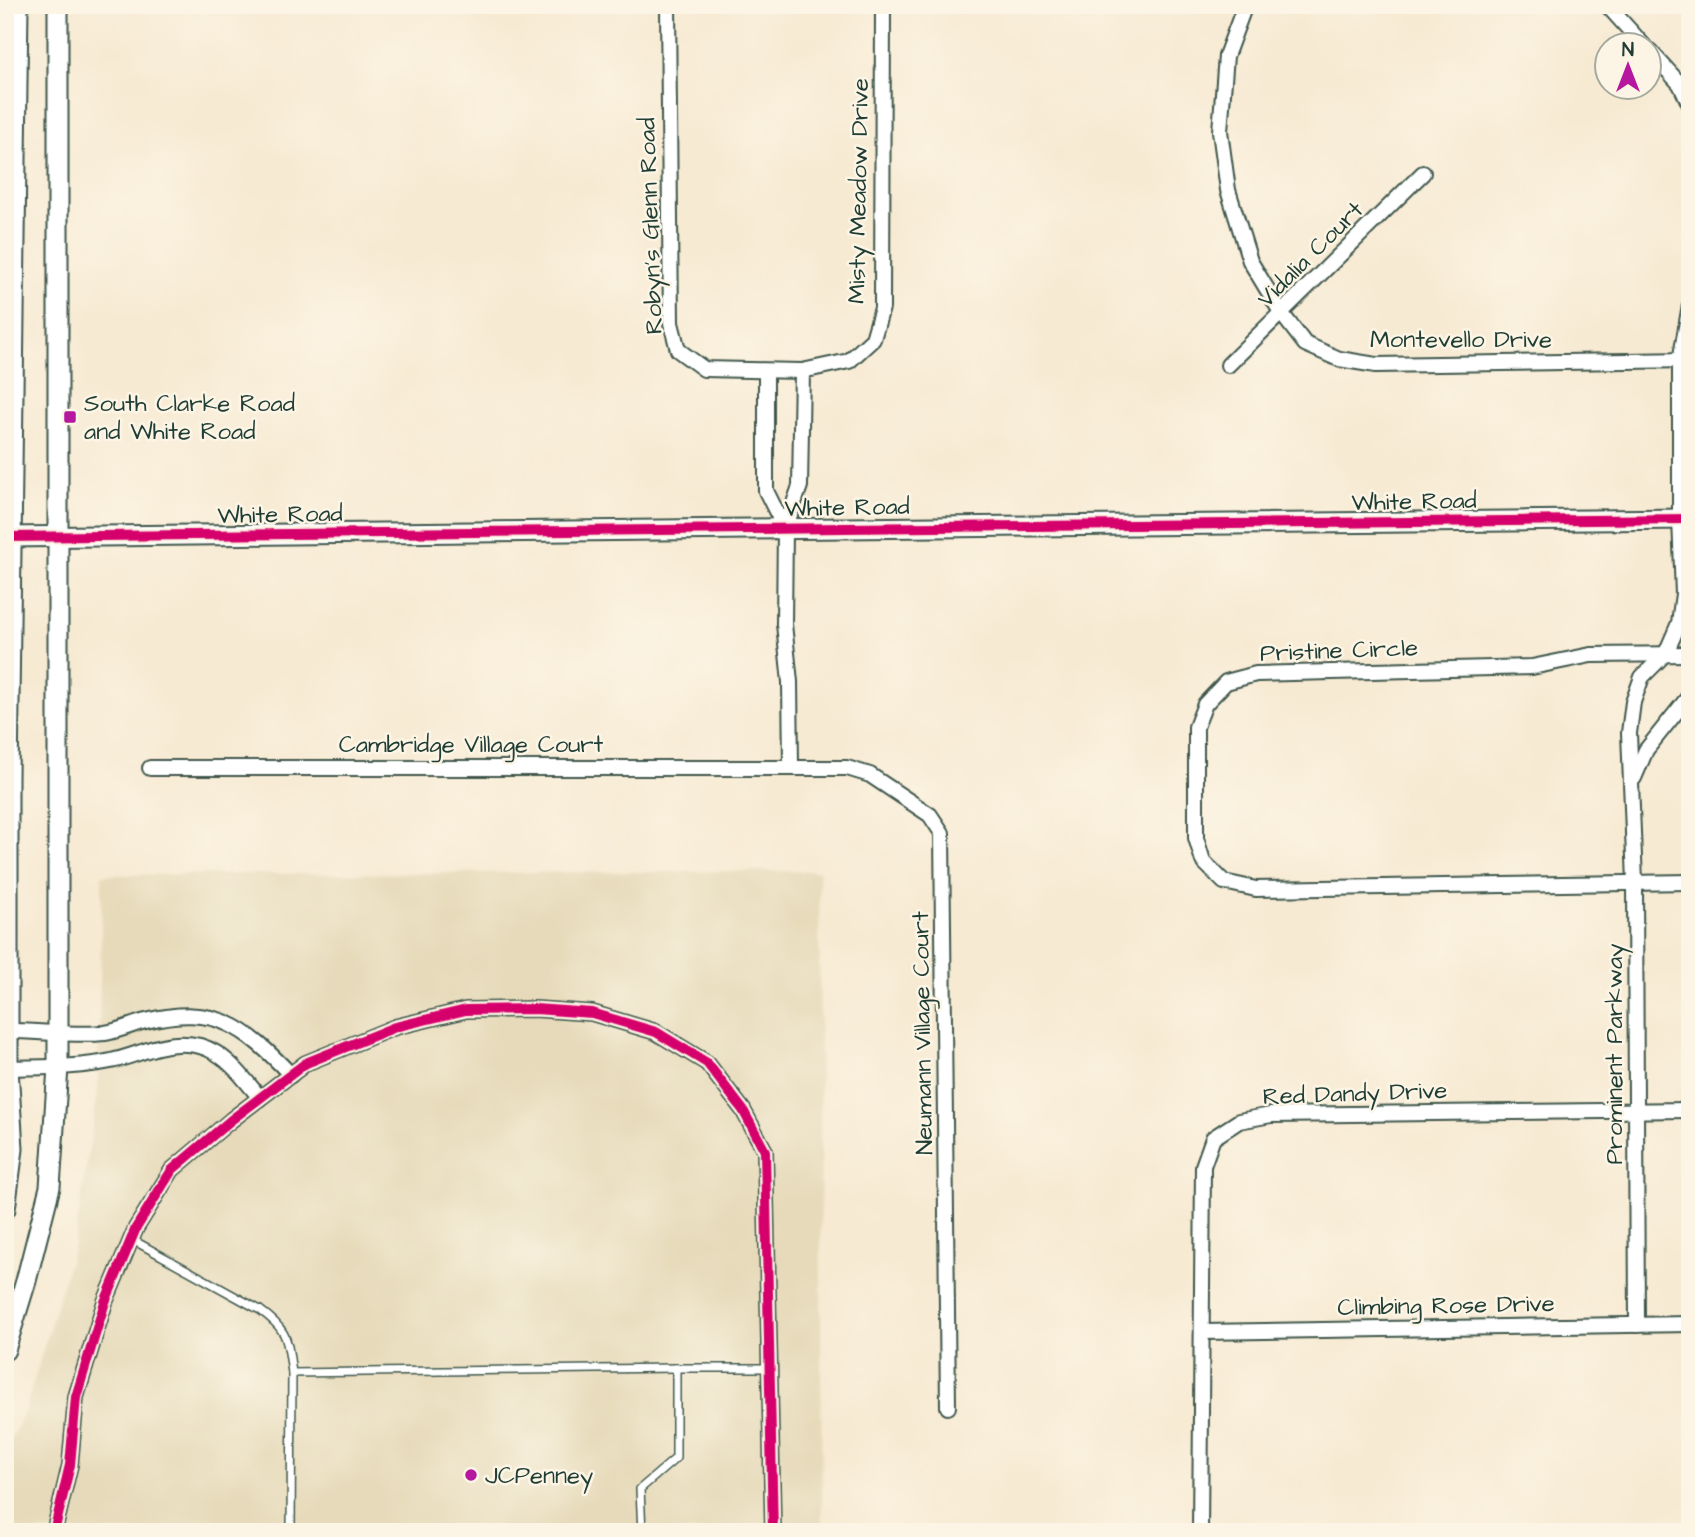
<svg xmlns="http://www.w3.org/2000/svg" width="1695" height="1537" viewBox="0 0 1695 1537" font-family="'Architects Daughter',sans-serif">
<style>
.built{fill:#e6daba}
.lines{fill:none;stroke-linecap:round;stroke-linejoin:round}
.service-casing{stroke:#3f574c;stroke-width:10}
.minor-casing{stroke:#3f574c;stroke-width:18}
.tertiary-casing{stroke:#3f574c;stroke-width:23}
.service{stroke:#fff;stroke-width:7}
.minor{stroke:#fff;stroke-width:14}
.tertiary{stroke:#fff;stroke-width:19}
.cycleway-casing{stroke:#fcf5e5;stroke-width:15}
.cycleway{stroke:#d6006c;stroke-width:10}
.poi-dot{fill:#b5179e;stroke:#fcf5e5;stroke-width:2.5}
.labels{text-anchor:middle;stroke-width:5;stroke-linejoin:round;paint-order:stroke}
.street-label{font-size:24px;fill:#1f3d34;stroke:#fcf5e5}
.poi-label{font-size:24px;fill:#1f3d34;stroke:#fcf5e5;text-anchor:start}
</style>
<rect width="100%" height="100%" fill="#fcf5e5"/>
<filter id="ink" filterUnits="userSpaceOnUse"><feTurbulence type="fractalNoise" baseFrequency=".0143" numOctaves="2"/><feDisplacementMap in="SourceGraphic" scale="14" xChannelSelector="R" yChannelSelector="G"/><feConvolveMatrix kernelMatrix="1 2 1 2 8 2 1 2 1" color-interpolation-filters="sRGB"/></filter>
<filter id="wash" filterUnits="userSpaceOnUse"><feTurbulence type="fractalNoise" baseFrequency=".00686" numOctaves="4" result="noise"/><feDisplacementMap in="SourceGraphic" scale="28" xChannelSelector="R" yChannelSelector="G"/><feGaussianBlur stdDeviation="1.57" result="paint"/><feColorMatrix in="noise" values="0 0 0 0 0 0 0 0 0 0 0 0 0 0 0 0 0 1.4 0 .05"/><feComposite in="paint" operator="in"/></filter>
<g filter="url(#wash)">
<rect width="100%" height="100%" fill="#f7ead3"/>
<polygon class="built" points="819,871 822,1532 5,1532 5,1450 25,1411 74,1245 98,1092 102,875"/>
</g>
<g filter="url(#ink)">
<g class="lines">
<g class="service-casing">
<g id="service">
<path d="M131 1239 260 1310C289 1331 287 1339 292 1373"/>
<polyline points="291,1532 292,1373 676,1368"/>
<polyline points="642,1532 640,1489 676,1458 676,1368 770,1368"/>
</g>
</g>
<g class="minor-casing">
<g id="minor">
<polyline points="668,5 671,323 678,350 704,369 802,371 849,361 873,339 882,308 883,5"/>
<polyline points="1245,5 1226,56 1220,131 1228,190 1250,261 1282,314 1305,344 1339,359 1376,365 1690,360"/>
<polyline points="1607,5 1644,46"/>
<polyline points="1650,51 1680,84 1690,105"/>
<polyline points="1228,365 1423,173"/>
<polyline points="766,371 766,491 785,529"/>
<polyline points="1690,654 1591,655 1532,667 1256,674 1226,682 1205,704 1196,727 1196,838 1203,861 1224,882 1256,889 1690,882"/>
<polyline points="791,766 790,682 784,624 785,529 800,486 802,371"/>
<polyline points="150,768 847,768 870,775 930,815 942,833 948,1407"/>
<polyline points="1634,778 1646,750 1690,695"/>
<path d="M8 1031C39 1031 75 1036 105 1033 119 1031 133 1024 146 1021 216 1004 244 1026 291 1075"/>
<path d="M8 1068C43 1067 77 1068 111 1061 127 1058 142 1051 158 1047 210 1034 230 1061 260 1098"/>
<polyline points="1637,1325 1635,882 1629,733 1633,702 1642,677 1666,653 1679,623 1683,594 1680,519 1680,361 1690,305"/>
<polyline points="1203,1332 1690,1324"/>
<polyline points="54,1532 70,1465 76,1397 105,1302 136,1228 172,1170 231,1120 306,1063 395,1027 466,1010 535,1009 592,1013 656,1032 707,1063 743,1110 765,1151 773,1532"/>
<polyline points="1200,1532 1203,1166 1213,1138 1239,1121 1271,1115 1690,1110"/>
</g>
</g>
<g class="tertiary-casing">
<g id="tertiary">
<polyline points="5,537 1690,519"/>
<polyline points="5,1209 13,1149 8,1068 8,780 18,5"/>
<polyline points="5,1350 26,1281 50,1187 58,1067 58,5"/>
</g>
</g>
<use href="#service" class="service"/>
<use href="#minor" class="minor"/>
<use href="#tertiary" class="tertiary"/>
<g class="cycleway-casing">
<g id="cycleway">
<polyline points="5,537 1690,519"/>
<polyline points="54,1532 70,1465 76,1397 105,1302 136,1228 172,1170 231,1120 306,1063 395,1027 466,1010 535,1009 592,1013 656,1032 707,1063 743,1110 765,1151 773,1532"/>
</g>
</g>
<use href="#cycleway" class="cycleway"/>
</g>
</g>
<g class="poi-dot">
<rect x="63" y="410" width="14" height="14" rx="3.5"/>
<circle cx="471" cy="1475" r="7"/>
</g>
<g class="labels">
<g class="street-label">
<text transform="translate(858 191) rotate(-89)" y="8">Misty Meadow Drive</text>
<text transform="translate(650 226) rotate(-92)" y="8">Robyn's Glenn Road</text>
<text transform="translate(1310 254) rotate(-45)" y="8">Vidalia Court</text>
<text x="1461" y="347">Montevello Drive</text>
<text transform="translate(1414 501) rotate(-1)" y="8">White Road</text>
<text transform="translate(847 507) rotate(-1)" y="8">White Road</text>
<text transform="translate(280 514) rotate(-1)" y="8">White Road</text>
<text transform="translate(1339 650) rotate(-2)" y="8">Pristine Circle</text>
<text x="471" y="752">Cambridge Village Court</text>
<text transform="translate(922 1033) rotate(-91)" y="8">Neumann Village Court</text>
<text transform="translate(1614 1054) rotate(-90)" y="8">Prominent Parkway</text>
<text transform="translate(1355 1093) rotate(-2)" y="8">Red Dandy Drive</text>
<text transform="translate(1446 1305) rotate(-1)" y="8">Climbing Rose Drive</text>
</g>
<g class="poi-label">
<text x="84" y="411">South Clarke Road<tspan x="84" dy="28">and White Road</tspan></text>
<text x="485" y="1483">JCPenney</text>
</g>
</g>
<rect width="1695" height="1537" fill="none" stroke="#fcf5e5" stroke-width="28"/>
<g transform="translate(1628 66)"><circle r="33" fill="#fcf5e5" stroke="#a4ab9e" stroke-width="2"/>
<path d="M0-5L12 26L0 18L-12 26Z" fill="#b5179e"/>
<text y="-10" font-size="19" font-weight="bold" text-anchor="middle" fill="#1f3d34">N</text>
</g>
</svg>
